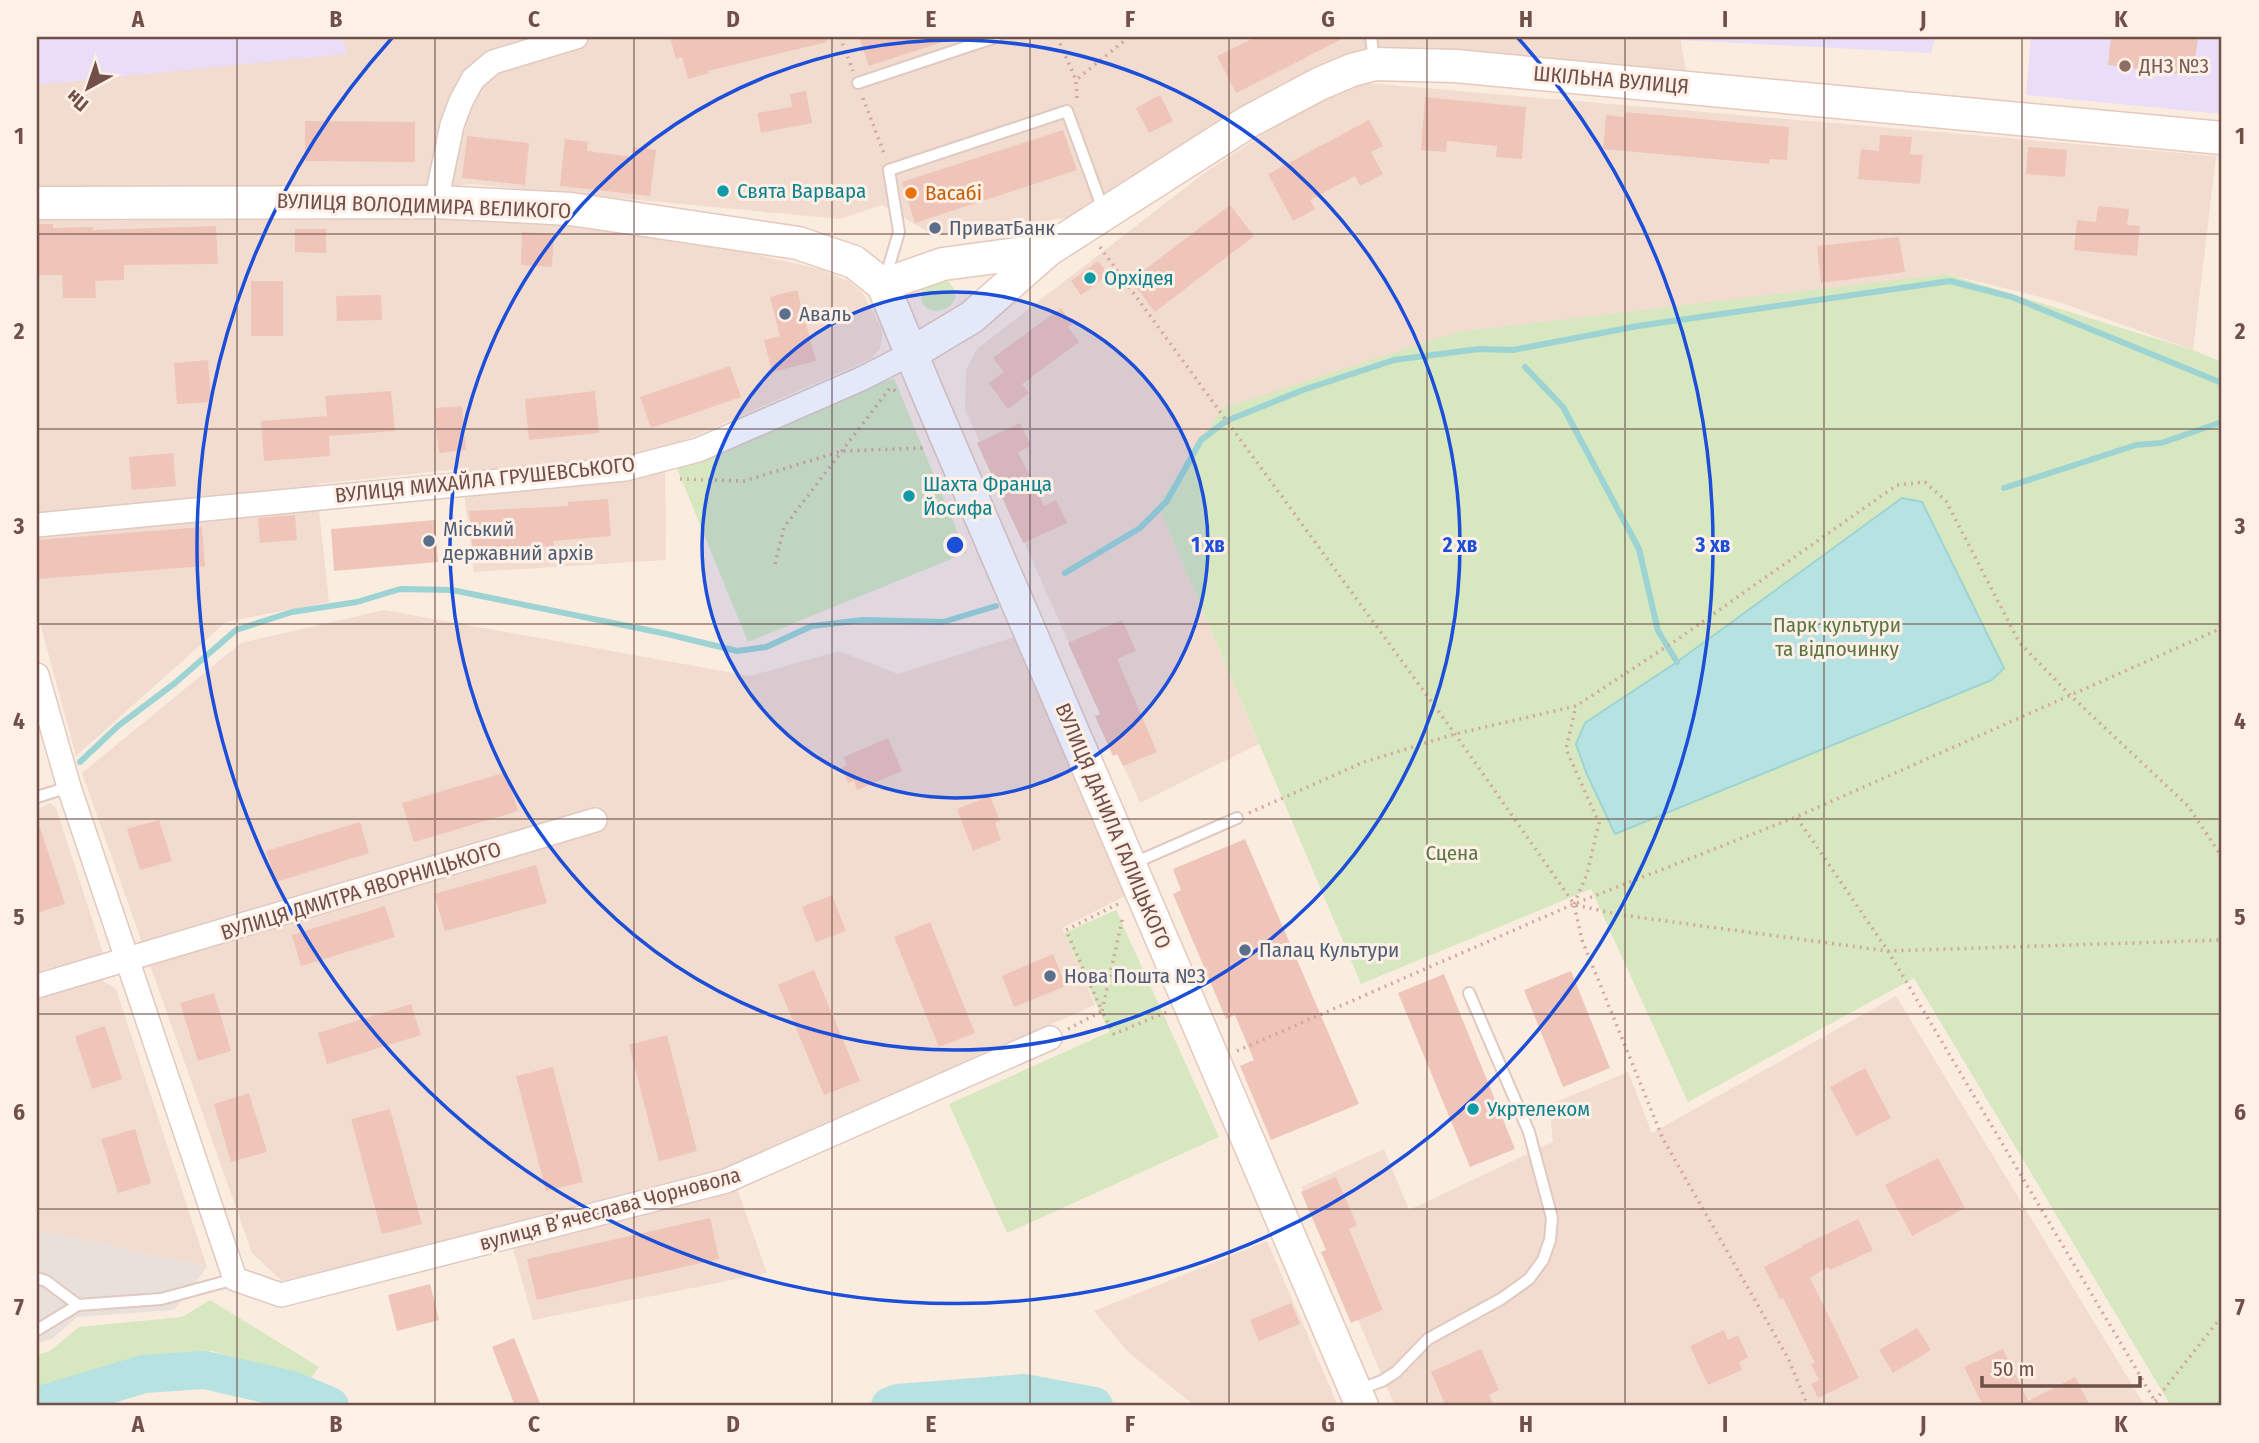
<svg xmlns="http://www.w3.org/2000/svg" width="2259" height="1443" viewBox="0 0 2259 1443" font-family="'Fira Sans Condensed',sans-serif">
<style>
.residential{fill:#f2dccf}
.industrial{fill:#e9e0dc}
.education{fill:#e9ddf7}
.green{fill:#d7e7c0}
.water{fill:#b6e3e2;stroke:#9dd4d3;stroke-width:2}
.lines{fill:none;stroke-linecap:round;stroke-linejoin:round}
.stream{stroke:#9dd4d3;stroke-width:6}
.river{stroke:#b6e3e2;stroke-width:38}
.building{fill:#efc5b9}
.lane-casing{stroke:#e0c9c0;stroke-width:14}
.street-casing{stroke:#e0c9c0;stroke-width:26}
.secondary-casing{stroke:#e5c9bd;stroke-width:35}
.path{stroke:#d3a89d;stroke-width:3.5;stroke-dasharray:2 5;stroke-linecap:butt}
.lane{stroke:#fff;stroke-width:10}
.street{stroke:#fff;stroke-width:23}
.secondary{stroke:#fff;stroke-width:32}
.grid{fill:none;stroke:#705049;stroke-width:2;stroke-opacity:0.55}
.ring{fill:none;stroke:#1d4ed8;stroke-width:3.5}
.education-dot{fill:#8d6e63;stroke:#fef0e6;stroke-width:2.5}
.culture-dot{fill:#0f9aa8;stroke:#fef0e6;stroke-width:2.5}
.food-dot{fill:#e8710a;stroke:#fef0e6;stroke-width:2.5}
.service-dot{fill:#5c6f8a;stroke:#fef0e6;stroke-width:2.5}
.labels{text-anchor:middle;stroke-width:6;stroke-linejoin:round;paint-order:stroke}
.education-label{font-size:21px;fill:#785e54;stroke:#fef0e6;text-anchor:start}
.street-label{font-size:21px;fill:#705049;stroke:#fef0e6}
.culture-label{font-size:21px;fill:#0d838f;stroke:#fef0e6;text-anchor:start}
.food-label{font-size:21px;fill:#c56008;stroke:#fef0e6;text-anchor:start}
.service-label{font-size:21px;fill:#4e5e75;stroke:#fef0e6;text-anchor:start}
.park-label{font-size:21px;fill:#5a7642;stroke:#fef0e6}
.centre{fill:#1d4ed8;stroke:#fef0e6;stroke-width:3.5}
.ring-label{font-size:21px;text-anchor:middle;font-weight:bold;fill:#1d4ed8;stroke:#fef0e6;stroke-width:6;stroke-linejoin:round;paint-order:stroke}
.neatline{fill:none;stroke:#705049;stroke-width:2.5}
.grid-label{font-size:23px;text-anchor:middle;font-weight:bold;fill:#705049}
</style>
<rect width="100%" height="100%" fill="#fbece0"/>
<g class="residential">
<polygon points="37,37 1680,37 1686,71 1413,50 1361,51 1073,217 935,236 882,205 840,219 469,184 423,193 37,191"/>
<polygon points="1355,82 2216,156 2193,350 2056,301 1947,274 1158,505 1259,744 1140,803 965,409 966,370 977,349 1203,174 1332,89"/>
<polygon points="37,216 543,218 709,244 820,269 848,281 862,292 882,329 882,339 880,348 871,359 665,449 666,560 474,572 461,469 316,484 329,602 226,622 76,756 37,612"/>
<polygon points="384,610 750,676 839,651 898,674 1020,635 1131,893 1062,928 1095,1005 729,1166 767,1273 533,1320 507,1227 282,1281 252,1253 82,773 241,643"/>
<polygon points="50,803 56,808 103,953 37,972 37,810"/>
<polygon points="98,978 116,989 207,1267 37,1230 37,996"/>
<polygon points="1896,996 2145,1406 1395,1406 1301,1187 1384,1149 1409,1210 1553,1142 1549,1105 1628,1072 1652,1133"/>
<polygon points="1267,1241 1338,1406 1195,1406 1128,1352 1094,1311"/>
</g>
<polygon class="industrial" points="37,1230 207,1267 174,1310 77,1317 52,1339 37,1343"/>
<g class="education">
<polygon points="37,37 342,37 347,54 37,85"/>
<polygon points="1680,37 1935,37 1931,53 1681,40"/>
<polygon points="2031,37 2222,37 2222,114 2026,95"/>
</g>
<g class="green">
<polygon points="1947,274 2193,350 2222,362 2222,1406 2171,1406 1914,978 1688,1102 1591,889 1361,984 1158,505 1223,408 1458,332"/>
<path d="M945 279C981 307 910 330 923 286Z"/>
<polygon points="894,378 966,553 748,642 676,466"/>
<polygon points="1116,910 1219,1137 1007,1233 949,1104 1109,1032 1064,933"/>
<polygon points="210,1300 319,1367 307,1384 213,1351 142,1358 37,1389 37,1355 50,1351 79,1327 182,1317"/>
</g>
<polygon class="water" points="1902,498 1922,502 2004,668 1992,680 1615,834 1586,772 1576,744 1585,723 1677,662"/>
<g class="lines">
<g class="stream">
<polyline points="1525,367 1563,407 1639,549 1658,631 1677,662"/>
<polyline points="2004,488 2136,445 2161,443 2222,422"/>
<polyline points="1065,573 1140,528 1167,501 1201,440 1226,421 1303,390 1394,360 1479,349 1513,350 1638,326 1950,281 2012,297 2222,383"/>
<polyline points="80,762 118,726 175,683 236,630 292,612 357,602 400,589 452,590 667,634 737,651 766,647 812,626 863,620 943,622 996,606"/>
</g>
<g class="river">
<polyline points="37,1406 144,1374 205,1370 292,1390 330,1406"/>
<polyline points="890,1406 898,1403 1024,1393 1094,1406"/>
</g>
</g>
<g class="building">
<polygon points="670,37 826,37 827,42 708,71 709,73 688,79 682,57 676,59"/>
<polygon points="859,37 949,37 949,40 869,66"/>
<polygon points="1256,37 1346,37 1236,93 1217,56"/>
<polygon points="2111,37 2198,37 2193,76 2108,65"/>
<polygon points="806,91 812,123 761,133 757,113 792,107 790,94"/>
<polygon points="1160,95 1173,121 1149,133 1136,108"/>
<polygon points="1425,97 1526,107 1522,159 1496,157 1497,146 1447,141 1446,152 1421,150"/>
<polygon points="1625,112 1789,127 1787,160 1770,159 1769,164 1603,149 1606,115 1624,117"/>
<polygon points="1369,120 1383,146 1371,152 1383,174 1360,186 1355,176 1310,200 1315,209 1293,221 1268,174"/>
<polygon points="305,121 415,122 415,162 305,161"/>
<polygon points="1063,130 1077,170 915,223 902,182"/>
<polygon points="1880,135 1912,137 1910,154 1923,155 1920,184 1858,179 1861,149 1879,151"/>
<polygon points="467,136 529,143 525,185 462,178"/>
<polygon points="565,139 588,142 587,151 632,157 633,147 656,150 650,196 560,186"/>
<polygon points="2028,147 2067,150 2065,177 2026,174"/>
<polygon points="1230,205 1254,236 1155,312 1131,280"/>
<polygon points="2098,206 2129,209 2127,225 2140,226 2137,256 2074,250 2077,220 2096,222"/>
<polygon points="37,224 53,224 53,228 93,227 93,230 216,226 218,264 124,265 124,280 95,281 96,298 63,298 62,275 37,275"/>
<polygon points="295,229 326,229 326,253 295,252"/>
<polygon points="522,232 554,234 552,267 521,265"/>
<polygon points="1899,237 1905,272 1821,283 1817,246"/>
<polygon points="1098,261 1108,275 1081,295 1071,281"/>
<rect x="251" y="281" width="32" height="55"/>
<polygon points="797,290 816,361 772,372 764,340 780,336 770,297"/>
<polygon points="381,295 382,320 337,321 336,296"/>
<polygon points="1061,308 1072,324 1068,327 1079,342 1022,384 1029,393 1008,409 989,383 1004,372 993,358"/>
<polygon points="208,360 211,402 177,404 174,363"/>
<polygon points="730,366 741,397 651,428 640,397"/>
<polygon points="391,391 395,431 329,436 330,456 264,461 261,421 327,416 325,396"/>
<polygon points="595,391 599,433 529,440 525,399"/>
<polygon points="462,406 466,450 439,453 434,408"/>
<polygon points="1020,423 1031,446 1018,452 1044,506 1056,500 1067,523 1023,543 977,443"/>
<polygon points="173,453 176,486 132,490 129,457"/>
<polygon points="608,499 611,536 553,541 554,546 473,551 469,511 568,506 568,502"/>
<polygon points="295,515 297,540 260,543 258,518"/>
<polygon points="435,520 438,562 334,571 331,529"/>
<polygon points="202,527 205,566 37,579 37,540"/>
<polygon points="1122,620 1136,651 1117,659 1157,752 1123,766 1117,754 1113,756 1095,716 1100,714 1068,643"/>
<polygon points="888,738 902,771 857,790 854,781 848,783 842,768 847,765 844,757"/>
<polygon points="506,772 518,811 414,842 402,803"/>
<polygon points="990,796 1000,821 995,823 1001,840 973,851 957,809"/>
<polygon points="159,820 172,861 140,870 127,829"/>
<polygon points="360,822 369,853 276,882 266,851"/>
<polygon points="40,827 65,904 37,913 37,828"/>
<polygon points="1245,839 1359,1104 1271,1140 1240,1066 1254,1060 1235,1015 1226,1019 1173,894 1181,890 1173,869"/>
<polygon points="536,865 547,903 445,931 434,894"/>
<polygon points="832,895 846,931 816,942 802,907"/>
<polygon points="385,906 395,937 301,966 292,935"/>
<polygon points="930,922 975,1033 939,1047 894,937"/>
<polygon points="1053,954 1066,986 1014,1007 1002,976"/>
<polygon points="814,970 860,1081 824,1095 778,985"/>
<polygon points="1571,971 1610,1068 1563,1087 1524,990"/>
<polygon points="1444,974 1515,1149 1470,1167 1398,993"/>
<polygon points="214,993 231,1051 198,1061 180,1003"/>
<polygon points="411,1004 421,1035 327,1064 318,1033"/>
<polygon points="105,1026 122,1079 92,1089 75,1036"/>
<polygon points="667,1035 697,1151 659,1161 629,1045"/>
<polygon points="553,1067 583,1182 546,1191 516,1076"/>
<polygon points="1865,1068 1891,1118 1856,1136 1830,1087"/>
<polygon points="249,1093 267,1152 231,1162 214,1104"/>
<polygon points="390,1109 422,1224 382,1234 351,1119"/>
<polygon points="135,1129 151,1183 118,1193 101,1139"/>
<polygon points="1938,1158 1965,1208 1912,1236 1885,1185"/>
<polygon points="1336,1177 1357,1225 1349,1229 1383,1310 1351,1323 1321,1252 1326,1250 1301,1192"/>
<polygon points="710,1218 719,1259 537,1300 527,1259"/>
<polygon points="1858,1219 1873,1250 1830,1270 1828,1267 1810,1278 1859,1378 1818,1398 1811,1384 1819,1380 1811,1364 1815,1363 1783,1298 1780,1299 1764,1267 1802,1247 1801,1246"/>
<polygon points="430,1284 439,1320 397,1331 388,1295"/>
<polygon points="1291,1303 1300,1324 1259,1341 1250,1320"/>
<polygon points="1917,1328 1931,1350 1893,1373 1879,1350"/>
<polygon points="1724,1330 1728,1340 1738,1335 1748,1357 1739,1362 1742,1370 1708,1385 1690,1346"/>
<polygon points="514,1338 541,1406 515,1406 492,1347"/>
<polygon points="1481,1349 1499,1390 1489,1395 1494,1406 1446,1406 1431,1372"/>
<polygon points="2003,1349 2028,1401 2075,1377 2090,1406 1983,1406 1964,1367"/>
</g>
<g class="lines">
<g class="lane-casing">
<g id="lane">
<polyline points="1371,37 1374,61"/>
<polyline points="858,83 996,37"/>
<polyline points="885,279 899,232 889,170 1067,111 1104,212"/>
<polyline points="37,797 69,787"/>
<polyline points="1134,863 1237,818"/>
<polyline points="37,1278 46,1281 78,1305 161,1299 235,1279"/>
<polyline points="37,1330 78,1305"/>
<polyline points="1360,1389 1382,1381 1396,1372 1428,1339 1501,1299 1529,1279 1543,1260 1550,1240 1552,1218 1529,1132 1469,993"/>
</g>
</g>
<g class="street-casing">
<g id="street">
<polyline points="436,202 452,125 461,101 473,79 493,62 576,37"/>
<polyline points="37,525 625,469 698,450 861,379 912,353"/>
<polyline points="37,675 69,787 235,1279 281,1295 726,1181 1050,1038"/>
<polyline points="37,986 595,820"/>
</g>
</g>
<g class="secondary-casing">
<g id="secondary">
<polyline points="37,203 436,202 571,209 798,243 854,262 883,285 928,394 1362,1406"/>
<polyline points="883,285 943,264 1048,250"/>
<polyline points="912,353 972,317 1048,250 1248,122 1319,84 1352,70 1375,64 1455,66 2222,138"/>
</g>
</g>
<g class="path">
<polyline points="840,37 853,71"/>
<polyline points="1057,37 1076,80"/>
<polyline points="863,98 885,156"/>
<polyline points="1077,98 1076,80 1129,37"/>
<polyline points="1100,247 1455,734 1574,904 1582,940 1663,1139 1788,1358 1808,1406"/>
<polyline points="680,479 744,481 842,451 923,448"/>
<polyline points="775,564 784,527 890,388 898,392"/>
<polyline points="1249,813 1364,762 1455,734 1576,706 1675,641 1897,485 1925,482 1946,501 2019,642 2070,695 2188,806 2222,857"/>
<polyline points="1797,818 1888,951 2158,1406"/>
<polyline points="1118,904 1066,930 1102,1011 1123,916"/>
<polyline points="1574,904 1587,874 1599,823 1566,749 1576,706"/>
<polyline points="1576,905 1621,915 1888,951 2222,940"/>
<polyline points="1068,1029 1102,1011 1114,1034 1167,1012"/>
<polyline points="1237,1051 1574,904 1796,817 2222,628"/>
<polyline points="2155,1401 2222,1316"/>
</g>
<use href="#lane" class="lane"/>
<use href="#street" class="street"/>
<use href="#secondary" class="secondary"/>
</g>
<path class="grid" d="M237 37V1406M435 37V1406M634 37V1406M832 37V1406M1030 37V1406M1229 37V1406M1427 37V1406M1625 37V1406M1824 37V1406M2022 37V1406M37 234H2222M37 429H2222M37 624H2222M37 819H2222M37 1014H2222M37 1209H2222"/>
<circle cx="955" cy="545" r="253" fill="#1d4ed8" fill-opacity=".12"/>
<g class="ring">
<circle cx="955" cy="545" r="253"/>
<circle cx="955" cy="545" r="505"/>
<path d="M1518 38A758 758 0 1 1 392 38"/>
</g>
<circle class="education-dot" cx="2125" cy="66" r="7"/>
<g class="culture-dot">
<circle cx="723" cy="191" r="7"/>
<circle cx="1090" cy="278" r="7"/>
<circle cx="909" cy="496" r="7"/>
<circle cx="1473" cy="1109" r="7"/>
</g>
<circle class="food-dot" cx="911" cy="193" r="7"/>
<g class="service-dot">
<circle cx="935" cy="228" r="7"/>
<circle cx="785" cy="314" r="7"/>
<circle cx="429" cy="541" r="7"/>
<circle cx="1245" cy="950" r="7"/>
<circle cx="1050" cy="976" r="7"/>
</g>
<g class="labels">
<g class="education-label">
<text x="2139" y="73">ДНЗ №3</text>
</g>
<g class="street-label">
<text transform="translate(1611 80) rotate(5)" y="7">ШКІЛЬНА ВУЛИЦЯ</text>
<text transform="translate(424 206) rotate(2)" y="7">ВУЛИЦЯ ВОЛОДИМИРА ВЕЛИКОГО</text>
<text transform="translate(485 480) rotate(-6)" y="7">ВУЛИЦЯ МИХАЙЛА ГРУШЕВСЬКОГО</text>
<text transform="translate(1113 826) rotate(67)" y="7">ВУЛИЦЯ ДАНИЛА ГАЛИЦЬКОГО</text>
<text transform="translate(361 891) rotate(-17)" y="7">ВУЛИЦЯ ДМИТРА ЯВОРНИЦЬКОГО</text>
<text transform="translate(610 1209) rotate(-15)" y="7">вулиця Вʼячеслава Чорновола</text>
</g>
<g class="culture-label">
<text x="737" y="198">Свята Варвара</text>
<text x="1104" y="285">Орхідея</text>
<text x="923" y="491">Шахта Франца<tspan x="923" dy="24">Йосифа</tspan></text>
<text x="1487" y="1116">Укртелеком</text>
</g>
<g class="food-label">
<text x="925" y="200">Васабі</text>
</g>
<g class="service-label">
<text x="949" y="235">ПриватБанк</text>
<text x="799" y="321">Аваль</text>
<text x="443" y="536">Міський<tspan x="443" dy="24">державний архів</tspan></text>
<text x="1259" y="957">Палац Культури</text>
<text x="1064" y="983">Нова Пошта №3</text>
</g>
<g class="park-label">
<text x="1837" y="632">Парк культури<tspan x="1837" dy="24">та відпочинку</tspan></text>
<text x="1452" y="860">Сцена</text>
</g>
</g>
<circle cx="955" cy="545" r="10" class="centre"/>
<g class="ring-label">
<text x="1208" y="552">1 хв</text>
<text x="1460" y="552">2 хв</text>
<text x="1713" y="552">3 хв</text>
</g>
<rect width="2259" height="1443" fill="none" stroke="#fef0e6" stroke-width="77"/>
<g transform="translate(88 88) rotate(220)" stroke="#fef0e6" stroke-width="5" paint-order="stroke">
<path d="M0-5L12 26L0 18L-12 26Z" fill="#705049"/>
<text y="-10" font-size="19" font-weight="bold" text-anchor="middle" fill="#705049">Пн</text>
</g>
<path d="M1982 1376v10h158v-10" fill="none" stroke="#705049" stroke-width="3.5"/>
<text x="1993" y="1376" font-size="21" fill="#705049" stroke="#fef0e6" stroke-width="5" paint-order="stroke">50 m</text>
<rect x="38" y="38" width="2182" height="1366" class="neatline"/>
<g class="grid-label">
<text x="138" y="27">A</text>
<text x="336" y="27">B</text>
<text x="534" y="27">C</text>
<text x="733" y="27">D</text>
<text x="931" y="27">E</text>
<text x="1130" y="27">F</text>
<text x="1328" y="27">G</text>
<text x="1526" y="27">H</text>
<text x="1725" y="27">I</text>
<text x="1923" y="27">J</text>
<text x="2121" y="27">K</text>
<text x="19" y="144">1</text>
<text x="2240" y="144">1</text>
<text x="19" y="339">2</text>
<text x="2240" y="339">2</text>
<text x="19" y="534">3</text>
<text x="2240" y="534">3</text>
<text x="19" y="729">4</text>
<text x="2240" y="729">4</text>
<text x="19" y="925">5</text>
<text x="2240" y="925">5</text>
<text x="19" y="1120">6</text>
<text x="2240" y="1120">6</text>
<text x="19" y="1315">7</text>
<text x="2240" y="1315">7</text>
<text x="138" y="1432">A</text>
<text x="336" y="1432">B</text>
<text x="534" y="1432">C</text>
<text x="733" y="1432">D</text>
<text x="931" y="1432">E</text>
<text x="1130" y="1432">F</text>
<text x="1328" y="1432">G</text>
<text x="1526" y="1432">H</text>
<text x="1725" y="1432">I</text>
<text x="1923" y="1432">J</text>
<text x="2121" y="1432">K</text>
</g>
</svg>
